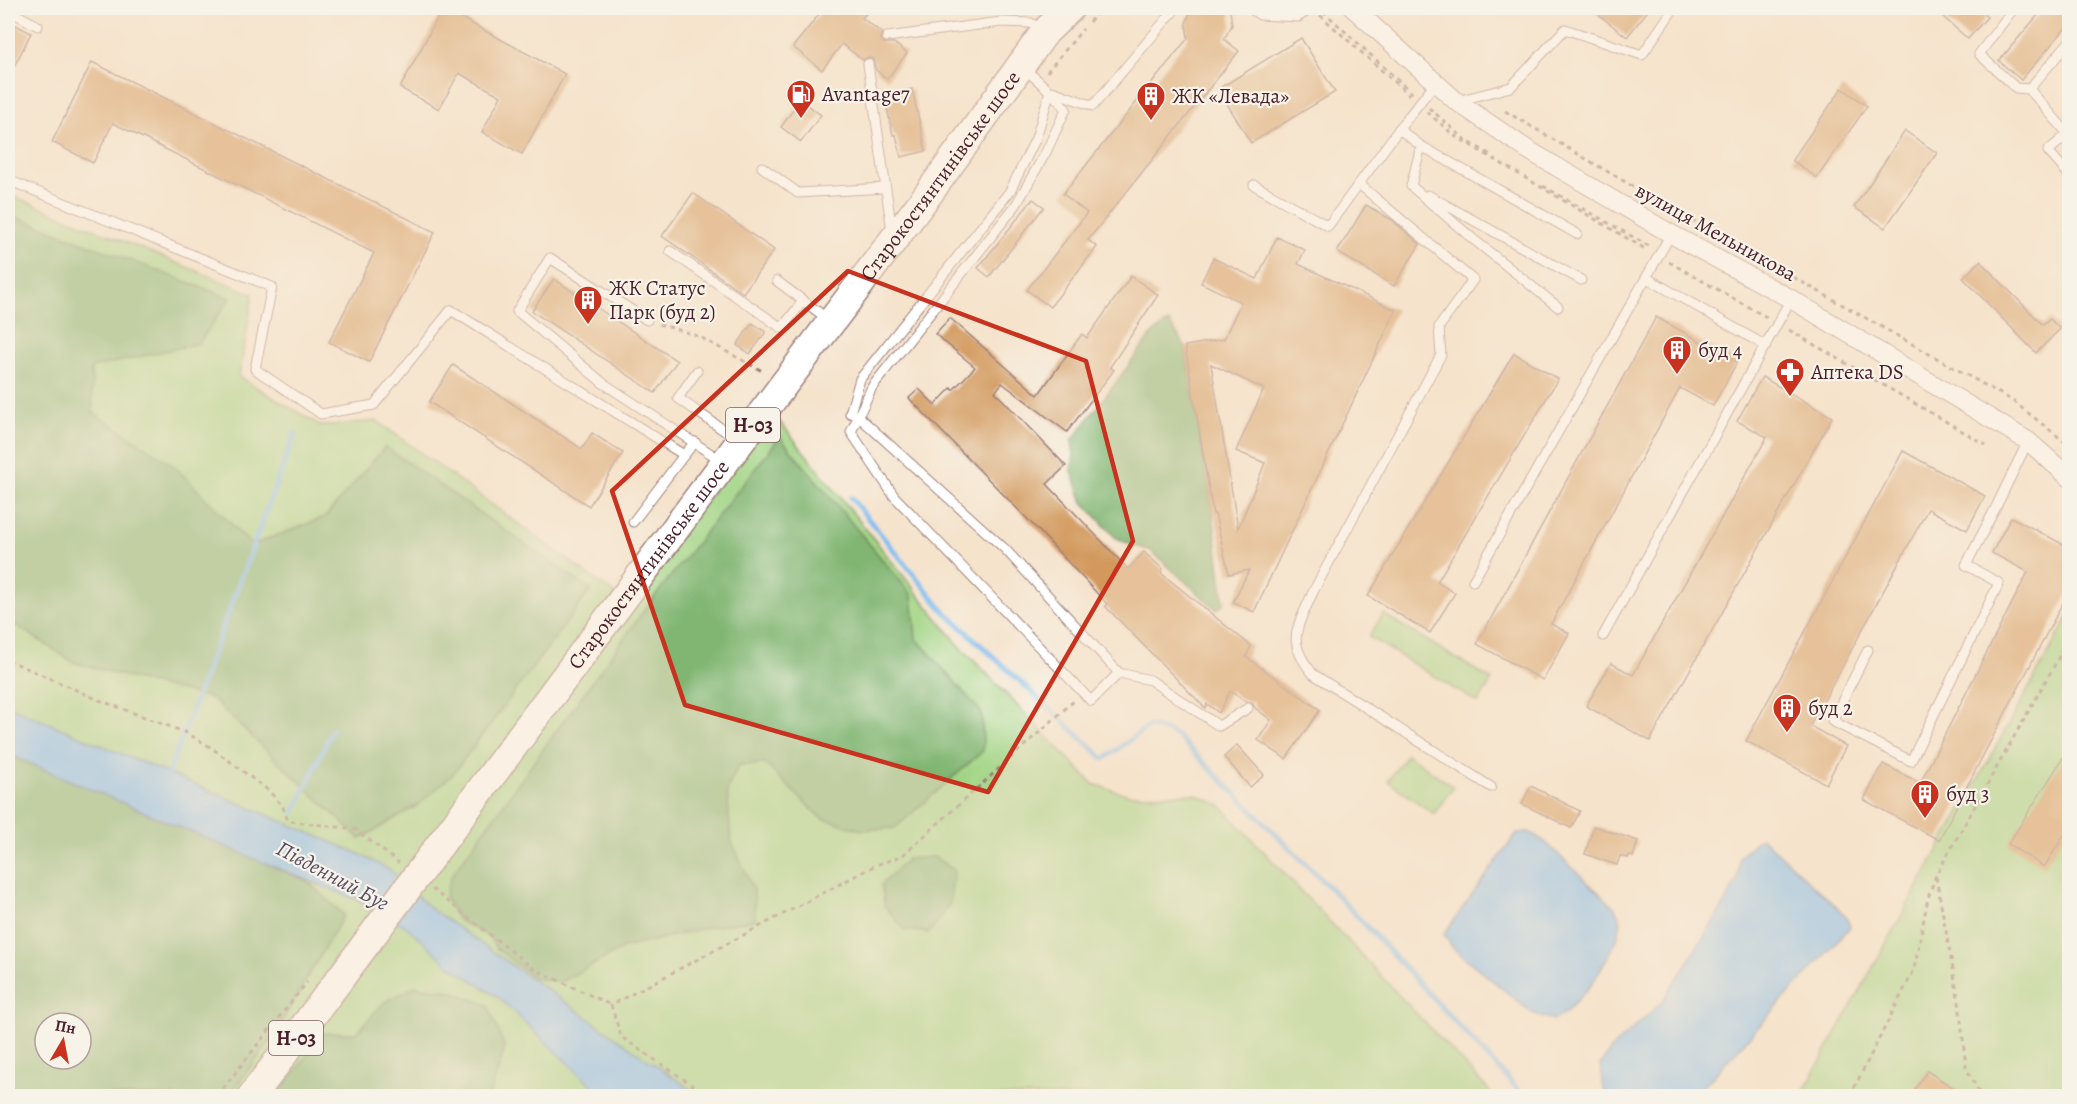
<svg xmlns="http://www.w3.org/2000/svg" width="2077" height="1104" viewBox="0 0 2077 1104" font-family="Alegreya,serif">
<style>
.green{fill:#a1d585;stroke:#767a58;stroke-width:1.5;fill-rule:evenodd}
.forest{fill:#80b672;stroke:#656a4e;stroke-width:1.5;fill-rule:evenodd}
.water{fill:#7fbdf2;stroke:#646e8e;stroke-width:1.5}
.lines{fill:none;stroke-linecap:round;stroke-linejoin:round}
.stream{stroke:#7fbdf2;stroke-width:5}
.building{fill:#d2985b;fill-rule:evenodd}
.lane-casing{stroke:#a0817c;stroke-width:11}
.street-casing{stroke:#a0817c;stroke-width:20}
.primary-casing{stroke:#a0817c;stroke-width:31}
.path{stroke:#a0817c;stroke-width:3;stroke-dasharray:4.5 4.5;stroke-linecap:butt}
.lane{stroke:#fff;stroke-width:9}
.street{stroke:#fff;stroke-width:18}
.primary{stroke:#fff;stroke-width:28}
.primary-bridge-casing{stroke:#a0817c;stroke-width:31;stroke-linecap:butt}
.primary-bridge{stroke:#fff;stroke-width:28}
.marked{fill:none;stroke:#c8321e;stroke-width:4.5;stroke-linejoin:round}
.labels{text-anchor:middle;stroke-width:4.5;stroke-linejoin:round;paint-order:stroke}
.shield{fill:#f7f3e8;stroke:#7e5f64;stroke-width:1.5}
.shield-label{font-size:20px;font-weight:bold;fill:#4a1f2b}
.poi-label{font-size:21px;fill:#4a1f2b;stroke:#f7f3e8;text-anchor:start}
.street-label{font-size:21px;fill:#4a1f2b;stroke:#f7f3e8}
.water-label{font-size:22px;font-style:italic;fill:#5a4e67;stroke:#f7f3e8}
</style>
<rect width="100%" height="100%" fill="#f7f3e8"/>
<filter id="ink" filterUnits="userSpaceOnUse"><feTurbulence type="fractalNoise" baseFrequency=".0167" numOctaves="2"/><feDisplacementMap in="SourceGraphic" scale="12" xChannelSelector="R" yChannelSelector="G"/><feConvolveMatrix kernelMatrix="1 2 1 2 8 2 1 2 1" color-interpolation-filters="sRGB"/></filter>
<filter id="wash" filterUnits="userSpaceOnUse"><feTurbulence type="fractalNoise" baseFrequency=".008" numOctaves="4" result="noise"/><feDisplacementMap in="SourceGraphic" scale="24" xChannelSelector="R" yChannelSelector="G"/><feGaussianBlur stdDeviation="1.35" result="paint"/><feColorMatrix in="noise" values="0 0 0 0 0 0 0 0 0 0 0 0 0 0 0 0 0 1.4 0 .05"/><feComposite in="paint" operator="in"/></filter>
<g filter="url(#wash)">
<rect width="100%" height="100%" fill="#f5e3cc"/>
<g class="green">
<path d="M8 194 253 294 239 377 321 426 377 421 616 595 242 1096H8ZM45 1023H81V1059H45Z"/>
<polygon points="772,412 958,644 1093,784 1129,795 1196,794 1220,805 1494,1096 262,1096"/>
<polygon points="1383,614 1492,680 1478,703 1369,637"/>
<polygon points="2069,616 2069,1096 1801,1096"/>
<polygon points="1407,754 1453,787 1434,814 1388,781"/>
</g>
<g class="forest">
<polygon points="8,214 230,298 199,343 91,368 93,412 174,466 252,545 325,517 385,447 591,590 453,774 417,806 360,839 211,698 149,683 73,662 8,620"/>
<polygon points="1169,322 1185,346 1213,514 1224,603 1217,610 1150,550 1131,545 1115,537 1083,502 1071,469 1074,456 1072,441 1152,334"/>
<polygon points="780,437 912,595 916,638 982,713 983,751 895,828 861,830 821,818 765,764 739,765 727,789 731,840 754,891 755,920 710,927 623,948 561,982 535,978 497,949 488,936 458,920 445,897 451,876 645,609"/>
<path d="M8 754 307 881 344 915 271 1040 229 1096H8ZM45 1023H81V1059H45Z"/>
<polygon points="934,857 954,870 950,903 929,933 905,930 885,907 881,885 907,859"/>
<polygon points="416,986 451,991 488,1005 505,1048 489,1096 277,1096 324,1033 356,1033 384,1002"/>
</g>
<g class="water">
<polygon points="8,706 355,852 390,870 430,908 700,1096 603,1096 498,997 449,965 407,927 361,901 262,862 8,754"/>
<polygon points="1529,832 1544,841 1615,908 1621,922 1617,940 1592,984 1567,1011 1555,1020 1542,1017 1531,1012 1453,948 1444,934 1517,833"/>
<polygon points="1761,837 1846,916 1850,927 1695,1096 1608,1096 1604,1089 1600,1065 1613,1047 1662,1002 1722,908 1737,880 1740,856"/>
</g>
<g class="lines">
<g class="stream">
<polyline points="851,498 944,611 1104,759 1149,726 1164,730 1177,736 1342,900 1524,1096"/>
<polyline points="166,780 295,433"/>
<polyline points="294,813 332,730"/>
</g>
</g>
<g id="blocks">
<g class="building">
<polygon points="443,8 565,74 522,154 482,132 501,96 459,73 439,109 400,88"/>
<polygon points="824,8 871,8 862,18 882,33 880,38 884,43 894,43 907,53 887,79 876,70 873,59 868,57 863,60 842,44 822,70 793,47"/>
<polygon points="1192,8 1225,8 1230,11 1232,25 1224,39 1239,51 1088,240 1097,247 1050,307 1027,290 1087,213 1063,194 1188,38 1186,23"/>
<polygon points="1590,8 1650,8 1627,37"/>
<polygon points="1933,8 1977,8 1987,17 1968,39"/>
<polygon points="2044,8 2070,8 2070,23 2021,80 1999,61"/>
<polygon points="8,21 31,33 8,79"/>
<polygon points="1301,38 1335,92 1251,143 1218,89"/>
<polygon points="92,62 435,232 369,362 329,342 374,253 113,123 93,163 52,142"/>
<polygon points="1842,88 1867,106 1817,178 1792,160"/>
<polygon points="912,89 926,151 901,157 896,135 893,135 884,95"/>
<polygon points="800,100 821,115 801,142 781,127"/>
<polygon points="1905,131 1937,153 1885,228 1854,207"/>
<polygon points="693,193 774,250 743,293 662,236"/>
<polygon points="1033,199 1044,207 989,277 978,268"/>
<polygon points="1366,205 1392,220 1420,244 1394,286 1337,252"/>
<path d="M1277 237 1305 250 1298 264 1396 310 1254 612 1233 602 1249 570 1229 574 1215 514H1213L1185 346 1224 339 1241 302 1201 283 1213 258 1257 279ZM1211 364 1264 389 1236 451 1265 463 1238 529Z"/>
<polygon points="1980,261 2043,325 2050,319 2060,329 2036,353 1963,278"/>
<polygon points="1131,276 1158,295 1110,367 1114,370 1067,432 1002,383 995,392 1066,466 1047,484 1128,569 1144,552 1163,569 1161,573 1251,646 1246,657 1320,710 1286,759 1258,740 1271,720 1255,708 1252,702 1246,702 1230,691 1219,713 1207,704 1205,708 1105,606 1107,604 1041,533 909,398 919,389 935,405 951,388 953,390 975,367 935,334 950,318 1038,395 1082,334 1087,338"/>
<polygon points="554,279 677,361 655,393 532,311"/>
<polygon points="1656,317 1737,362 1713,406 1680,388 1551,624 1569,633 1543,680 1477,644"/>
<polygon points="752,323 766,332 750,354 737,345"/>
<polygon points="1514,353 1558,379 1437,582 1455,593 1430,633 1368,596"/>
<polygon points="453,365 582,449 592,433 623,453 589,506 429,402"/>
<polygon points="1762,377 1832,417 1650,741 1586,706 1611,663 1633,675 1767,437 1737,421"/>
<polygon points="1903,451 1985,496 1967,530 1928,509 1810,726 1846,746 1826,784 1746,741"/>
<polygon points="2011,517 2070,548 2070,589 1939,840 1864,800 1883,764 1920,783 2028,572 1992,553"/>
<polygon points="1237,745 1264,775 1250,787 1224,757"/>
<polygon points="2070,747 2070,826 2044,867 2008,844"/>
<polygon points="1531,786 1580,811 1571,828 1522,804"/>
<polygon points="1594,826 1638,841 1633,857 1629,855 1628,858 1620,856 1617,865 1585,854"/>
<polygon points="1927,1071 1967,1096 1910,1096"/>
</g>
</g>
</g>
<g filter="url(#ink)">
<use href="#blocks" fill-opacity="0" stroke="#a0817c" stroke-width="1.5"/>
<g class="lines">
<g class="lane-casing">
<g id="lane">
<polyline points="1250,8 1260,15 1298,17 1312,8"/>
<polyline points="2014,8 1979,54 2016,88 2029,89 2070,41"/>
<polyline points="8,10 38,26"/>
<polyline points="887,37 1001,22 1031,23 1043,31"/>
<polyline points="868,64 892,231"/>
<path d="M1024 69C1040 81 1053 94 1066 109L1046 152 1016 205 872 387 851 432 894 496 1091 701 1119 673 1005 549 859 417 850 413 860 379 1010 191 1036 138 1050 91"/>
<polyline points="2029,89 2068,134 2048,151 2070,176"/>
<polyline points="1052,91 1093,106 1176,8"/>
<polyline points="1457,101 1511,87 1565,29 1642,55 1674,8"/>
<polyline points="1399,129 1421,146 1411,186 1473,239 1558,307"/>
<polyline points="1421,146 1577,234"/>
<polyline points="762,167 798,193 885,188"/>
<polyline points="8,180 272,287 255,369 321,414 374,405 451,310 684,455 695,442"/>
<path d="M1359 184 1473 280 1439 327 1441 355 1313 592C1297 629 1285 640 1313 674L1491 787"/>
<polyline points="1254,185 1328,226 1399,129 1435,83"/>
<polyline points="1428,195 1581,280"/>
<polyline points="670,251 782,328 803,301"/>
<polyline points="1647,278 1766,346"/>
<polyline points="777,281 829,320"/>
<polyline points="647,320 550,258 517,311 603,383 722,461"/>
<polyline points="697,371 678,398 739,441"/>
<polyline points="633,522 684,455"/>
<polyline points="1473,581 1671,234"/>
<polyline points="1603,636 1791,299"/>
<polyline points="1868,650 1832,721 1911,761 1999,583 1966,565 1997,505 2028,441"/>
<polyline points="1119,673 1150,680 1219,726 1248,708"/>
</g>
</g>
<g class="street-casing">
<polyline id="street" points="1353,8 1456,101 1528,150 1671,234 1791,299 2028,441 2070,478"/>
</g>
<g class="primary-casing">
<g id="primary">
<path id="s1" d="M439 846 725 462 929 193 1045 32 1070 8"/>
<polyline points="252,1096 339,980"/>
</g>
</g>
<g class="path">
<polyline points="1323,11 1413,94"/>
<polyline points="1320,15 1409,95"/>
<polyline points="1089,22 1101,8"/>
<polyline points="1047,72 1083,29"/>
<polyline points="1429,108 1467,141 1491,155"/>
<polyline points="1505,111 1644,193 2013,401 2070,446"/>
<polyline points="1427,112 1455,136 1647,250"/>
<polyline points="1543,186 1649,246"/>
<polyline points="1669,262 1768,318"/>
<polyline points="659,324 698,336 764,372"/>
<polyline points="1789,330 1986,445"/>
<polyline points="8,660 99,700 187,733 212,748 269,791 283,807 288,821 355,829 399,863"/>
<polyline points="1936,877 1959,1002 1966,1067 1981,1096"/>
<polyline points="432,889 534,969 611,1005"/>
<polyline points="217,1096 307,982"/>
<polyline points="709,1096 621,1037 611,1005 876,865 902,856 1075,700"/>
<polyline points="1850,1096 1914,970 1928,898 1936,875 2058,659 2070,625"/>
</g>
<use href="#lane" class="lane"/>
<use href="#street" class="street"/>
<use href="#primary" class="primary"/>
<g class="primary-bridge-casing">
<polyline id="primary-bridge" points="339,980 439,846"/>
</g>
<use href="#primary-bridge" class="primary-bridge"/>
</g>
</g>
<path d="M0 0H2077V1104H0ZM848 271 1086 361 1133 541 988 792 685 705 612 491Z" fill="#f5e3cc" fill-opacity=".55" fill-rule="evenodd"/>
<path class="marked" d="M848 271 1086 361 1133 541 988 792 685 705 612 491Z"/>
<defs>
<g id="fuel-pin" transform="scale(1.5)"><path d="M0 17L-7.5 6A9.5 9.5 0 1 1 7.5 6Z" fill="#c8321e" stroke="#f7f3e8"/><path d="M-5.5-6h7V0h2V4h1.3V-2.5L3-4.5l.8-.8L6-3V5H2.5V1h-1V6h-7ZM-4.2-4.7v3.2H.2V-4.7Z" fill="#fff"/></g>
<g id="building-pin" transform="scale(1.5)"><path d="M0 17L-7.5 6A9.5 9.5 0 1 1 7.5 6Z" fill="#c8321e" stroke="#f7f3e8"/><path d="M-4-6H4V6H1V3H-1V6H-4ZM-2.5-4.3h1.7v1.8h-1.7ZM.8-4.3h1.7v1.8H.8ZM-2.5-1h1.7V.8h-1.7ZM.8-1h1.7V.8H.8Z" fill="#fff"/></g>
<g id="pharmacy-pin" transform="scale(1.5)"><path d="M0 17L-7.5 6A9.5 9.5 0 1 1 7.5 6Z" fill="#c8321e" stroke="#f7f3e8"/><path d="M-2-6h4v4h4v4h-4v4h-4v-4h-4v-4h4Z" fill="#fff"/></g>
</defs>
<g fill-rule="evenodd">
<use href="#fuel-pin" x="801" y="94"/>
<use href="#building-pin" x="1151" y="96"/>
<use href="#building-pin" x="588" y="300"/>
<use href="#building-pin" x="1677" y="350"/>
<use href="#pharmacy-pin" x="1790" y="372"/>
<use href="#building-pin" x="1787" y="708"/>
<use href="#building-pin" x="1925" y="794"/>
</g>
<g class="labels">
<g class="shield">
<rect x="726" y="408" width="54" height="34" rx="4.5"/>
<rect x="269" y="1021" width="54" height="34" rx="4.5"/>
</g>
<g class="shield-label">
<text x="753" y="432">Н-03</text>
<text x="296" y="1045">Н-03</text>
</g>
<g class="poi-label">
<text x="822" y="101">Avantage7</text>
<text x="1172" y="103">ЖК «Левада»</text>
<text x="609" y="295">ЖК Статус<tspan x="609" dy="24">Парк (буд 2)</tspan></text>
<text x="1698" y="357">буд 4</text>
<text x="1811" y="379">Аптека DS</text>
<text x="1808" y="715">буд 2</text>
<text x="1946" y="801">буд 3</text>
</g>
<g class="street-label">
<text dy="7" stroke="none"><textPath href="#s1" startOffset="837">Старокостянтинівське шосе</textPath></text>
<text transform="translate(1716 232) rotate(29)" y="7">вулиця Мельникова</text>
<text dy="7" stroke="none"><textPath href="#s1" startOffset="351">Старокостянтинівське шосе</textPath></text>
</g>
<g class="water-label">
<text transform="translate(333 875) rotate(28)" y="8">Південний Буг</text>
</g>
</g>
<rect width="2077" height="1104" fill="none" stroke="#f7f3e8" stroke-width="30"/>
<g transform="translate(63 1041) rotate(10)"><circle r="28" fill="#f7f3e8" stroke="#b29e9c" stroke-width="1.5"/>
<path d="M0-4.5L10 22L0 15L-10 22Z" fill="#c8321e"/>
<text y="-9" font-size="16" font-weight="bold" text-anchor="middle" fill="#4a1f2b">Пн</text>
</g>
</svg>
